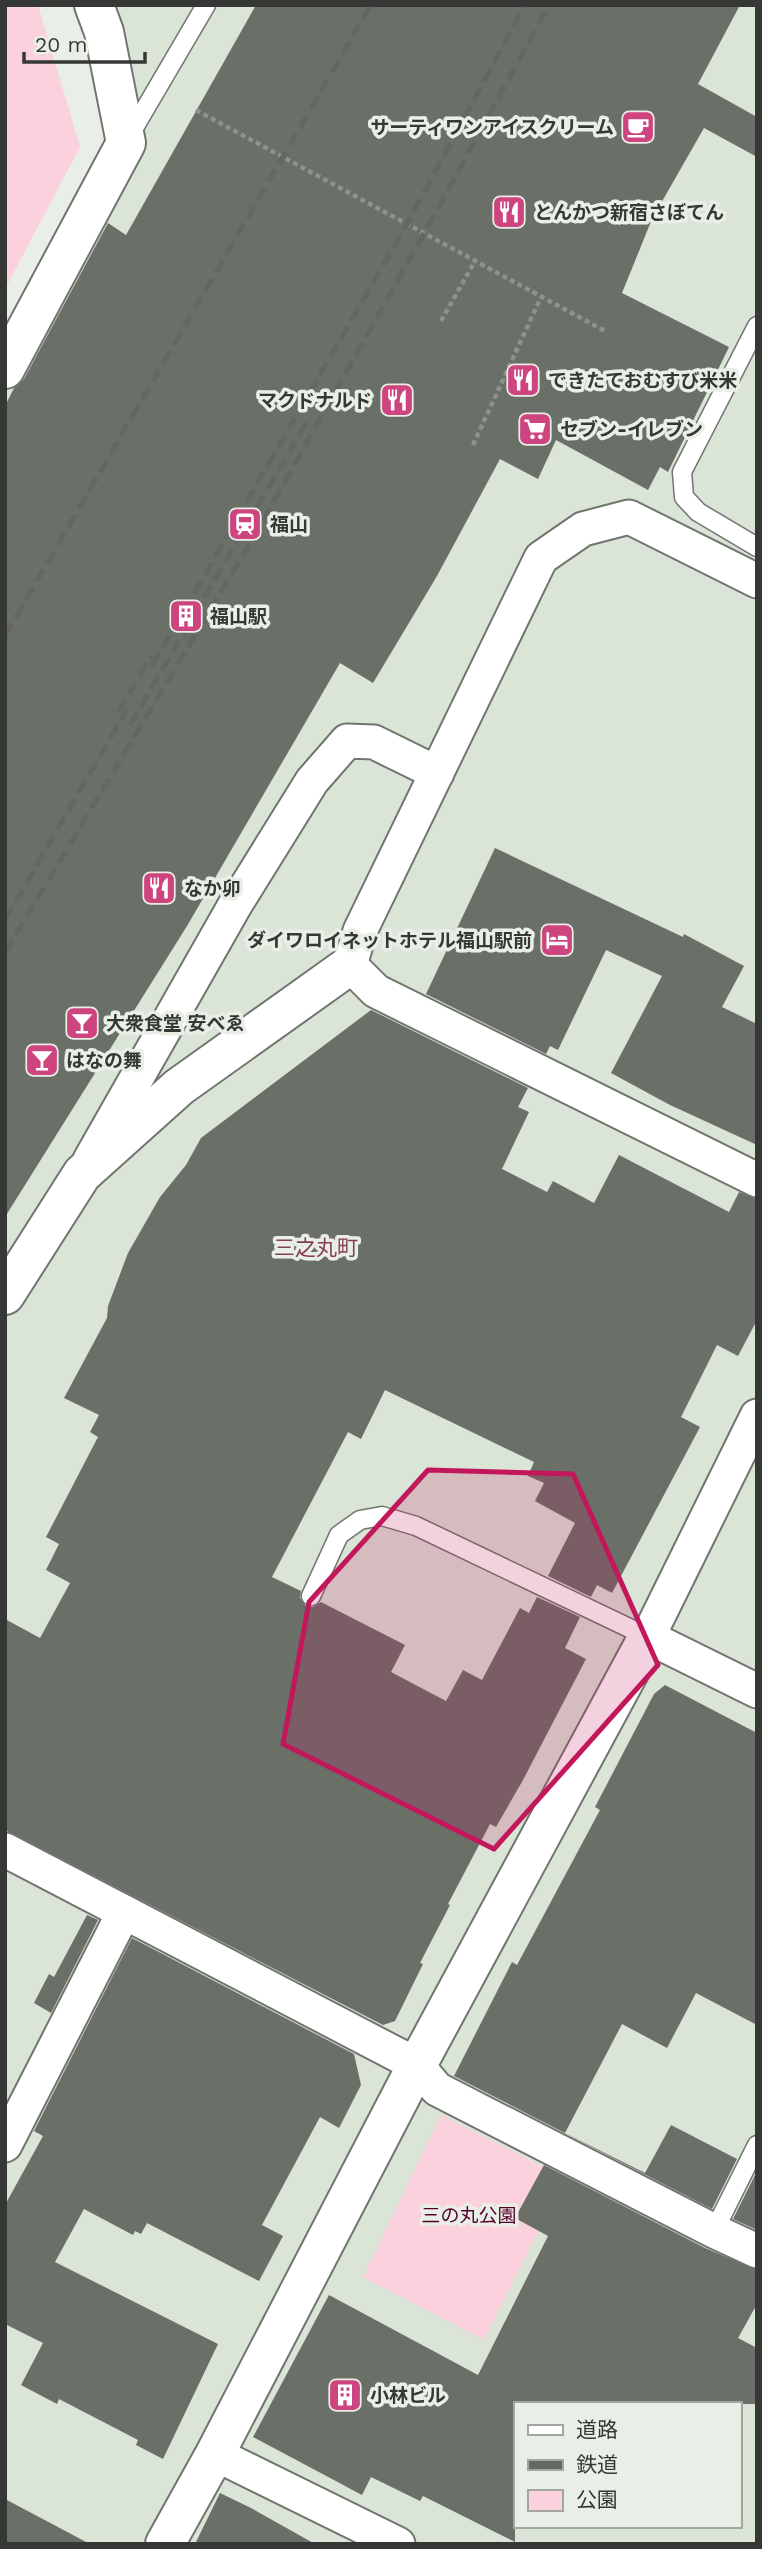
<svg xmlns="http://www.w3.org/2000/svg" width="762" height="2549" viewBox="0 0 762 2549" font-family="'Work Sans','Noto Sans JP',sans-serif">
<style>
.built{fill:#dae5d7;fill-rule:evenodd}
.green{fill:#fad1dd}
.building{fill:#6a6f68}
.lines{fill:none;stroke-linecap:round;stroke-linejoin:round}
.service-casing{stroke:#70766f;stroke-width:21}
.minor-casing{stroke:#70766f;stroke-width:37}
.tertiary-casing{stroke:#70766f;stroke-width:42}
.path{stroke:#8e928c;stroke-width:4.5;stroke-dasharray:5 3.5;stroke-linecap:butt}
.service{stroke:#fff;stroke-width:18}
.minor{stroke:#fff;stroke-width:33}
.tertiary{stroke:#fff;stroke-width:38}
.rail{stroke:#646763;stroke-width:5;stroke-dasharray:14 7;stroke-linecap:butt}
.marked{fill:#c2185b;fill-opacity:0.2;stroke:#c2185b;stroke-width:5;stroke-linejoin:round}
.labels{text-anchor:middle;stroke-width:7;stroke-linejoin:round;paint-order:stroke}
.poi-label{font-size:19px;font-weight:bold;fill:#363835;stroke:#e9efe7;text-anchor:start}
.park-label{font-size:19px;fill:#56012c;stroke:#e9efe7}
.neighbourhood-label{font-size:21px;fill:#833d57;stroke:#e9efe7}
</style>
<rect width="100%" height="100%" fill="#e9efe7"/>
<path class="built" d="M86 5H757V2544H5V369L121 147ZM515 2404H739V2526H515Z"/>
<g class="green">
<polygon points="5,5 38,5 80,147 5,289"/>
<polygon points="441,2115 565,2178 484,2340 363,2277"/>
</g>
<g class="building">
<polygon points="256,5 740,5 698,84 757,117 757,157 704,128 652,219 622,293 729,347 668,472 660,467 648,490 556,440 538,479 500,459 437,576 373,683 340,663 187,926 5,1217 5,406 14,388 24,379 108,223 126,235"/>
<polygon points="495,848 683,937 684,934 744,966 722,1007 757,1024 757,1145 670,1105 611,1073 662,976 606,950 558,1050 550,1046 546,1054 426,994"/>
<polygon points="371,1010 528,1088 518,1107 529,1112 502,1169 547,1192 553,1181 594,1203 619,1155 729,1212 739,1192 757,1199 757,1320 738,1356 717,1345 681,1417 700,1427 612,1593 597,1585 591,1597 548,1576 575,1523 535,1501 544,1483 528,1476 534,1462 385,1390 361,1439 348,1432 272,1577 301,1591 300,1598 306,1606 313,1607 321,1602 405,1645 391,1672 446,1701 463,1670 482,1680 520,1608 529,1613 537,1597 580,1617 565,1648 586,1659 523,1780 496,1827 490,1824 448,1904 450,1905 420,1963 423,1964 395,2021 383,2025 5,1830 5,1619 40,1638 70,1583 46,1570 59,1544 46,1537 98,1437 90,1432 99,1415 64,1398 107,1318 108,1306 128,1253 160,1197 186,1165 201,1138"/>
<polygon points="665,1685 757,1733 757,2025 696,1993 667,2048 622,2024 565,2133 645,2173 671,2125 737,2159 712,2209 454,2076 512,1962 517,1965 600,1810 595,1807 654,1694"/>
<polygon points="87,1915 98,1920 51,2013 34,2003 49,1974 54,1977"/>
<polygon points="132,1938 354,2054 361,2085 339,2128 320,2117 262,2225 283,2236 259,2281 147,2223 141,2234 135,2231 133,2235 84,2209 55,2262 218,2344 163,2459 136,2445 138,2440 59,2399 57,2404 21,2385 43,2343 5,2324 5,2205 43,2136 34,2131"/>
<polygon points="544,2165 705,2248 757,2270 757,2304 738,2338 757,2348 757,2404 515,2404 515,2542 423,2496 420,2501 371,2477 362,2495 253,2437 329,2295 478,2375 548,2236 515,2218"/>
<polygon points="757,2171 757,2230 733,2219"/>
<polygon points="220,2493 251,2508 315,2544 195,2544"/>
<polygon points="5,2499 90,2544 5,2544"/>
</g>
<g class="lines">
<g class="service-casing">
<g id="service">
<polyline points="128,138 206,5"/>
<polyline points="757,326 682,472 684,497 698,512 757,547"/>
<polyline points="311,1596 339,1535 360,1520 382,1516 416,1526 648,1637"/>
<polyline points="714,2231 757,2145"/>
</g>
</g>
<g class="minor-casing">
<g id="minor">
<polyline points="757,581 629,517 583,529 541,558 360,931 350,965 376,991 757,1180"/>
<polyline points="90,1160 235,905 312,781 347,741 374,742 437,773"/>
<polyline points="757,1416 648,1637 757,1691"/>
<polyline points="5,1850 417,2065 437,2089 714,2231 757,2251"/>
<polyline points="5,2145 124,1912"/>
<polyline points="215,2454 398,2544"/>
</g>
</g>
<g class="tertiary-casing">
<g id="tertiary">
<polyline points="5,369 126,143 104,32 94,5"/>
<polyline points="5,1295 82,1174 179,1087 350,965"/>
<polyline points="165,2544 215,2454 417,2065 648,1637"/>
</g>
</g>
<g class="path">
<polyline points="196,110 605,331"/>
<polyline points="441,321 475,261"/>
<polyline points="473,445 541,297"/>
</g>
<use href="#service" class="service"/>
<use href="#minor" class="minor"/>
<use href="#tertiary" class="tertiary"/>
<g class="rail">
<polyline points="5,636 371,5"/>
<polyline points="152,666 407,224 525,5"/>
<polyline points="118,712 152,655"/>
<polyline points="130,725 308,420"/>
<polyline points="5,920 129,706"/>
<polyline points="5,953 255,535 436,212 549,5"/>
</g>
</g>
<path class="marked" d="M428 1470 573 1474 658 1665 494 1849 283 1744 309 1602Z"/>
<defs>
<g id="cafe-square" transform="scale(1.75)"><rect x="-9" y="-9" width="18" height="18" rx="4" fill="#cd447e" stroke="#e9efe7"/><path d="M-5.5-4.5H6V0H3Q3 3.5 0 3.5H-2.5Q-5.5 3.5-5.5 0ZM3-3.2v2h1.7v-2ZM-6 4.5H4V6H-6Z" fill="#fff"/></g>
<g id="restaurant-square" transform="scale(1.75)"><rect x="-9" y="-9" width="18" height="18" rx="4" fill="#cd447e" stroke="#e9efe7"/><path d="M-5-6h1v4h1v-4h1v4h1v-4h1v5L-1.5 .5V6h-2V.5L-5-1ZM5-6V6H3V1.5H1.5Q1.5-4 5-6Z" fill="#fff"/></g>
<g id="supermarket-square" transform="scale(1.75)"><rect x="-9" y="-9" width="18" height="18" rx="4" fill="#cd447e" stroke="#e9efe7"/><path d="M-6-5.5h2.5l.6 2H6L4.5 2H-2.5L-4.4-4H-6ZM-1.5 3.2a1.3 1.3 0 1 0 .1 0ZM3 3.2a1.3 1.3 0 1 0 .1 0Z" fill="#fff"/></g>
<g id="station-square" transform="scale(1.75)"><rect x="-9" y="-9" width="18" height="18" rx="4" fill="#cd447e" stroke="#e9efe7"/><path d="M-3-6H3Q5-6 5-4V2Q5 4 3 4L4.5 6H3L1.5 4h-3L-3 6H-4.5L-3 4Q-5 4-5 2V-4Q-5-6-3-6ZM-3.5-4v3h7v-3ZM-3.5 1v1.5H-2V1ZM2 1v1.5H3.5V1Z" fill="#fff"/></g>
<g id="building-square" transform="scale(1.75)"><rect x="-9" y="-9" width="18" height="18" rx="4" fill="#cd447e" stroke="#e9efe7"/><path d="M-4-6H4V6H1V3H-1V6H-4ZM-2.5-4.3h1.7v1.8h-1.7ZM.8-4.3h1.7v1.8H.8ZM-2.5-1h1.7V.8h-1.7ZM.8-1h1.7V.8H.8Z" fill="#fff"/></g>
<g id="hotel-square" transform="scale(1.75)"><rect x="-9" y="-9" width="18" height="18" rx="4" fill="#cd447e" stroke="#e9efe7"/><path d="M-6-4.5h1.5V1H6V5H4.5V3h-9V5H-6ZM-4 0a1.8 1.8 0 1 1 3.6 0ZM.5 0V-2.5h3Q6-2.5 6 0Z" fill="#fff"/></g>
<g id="bar-square" transform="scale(1.75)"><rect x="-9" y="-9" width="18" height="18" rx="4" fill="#cd447e" stroke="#e9efe7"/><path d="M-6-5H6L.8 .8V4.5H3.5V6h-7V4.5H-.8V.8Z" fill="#fff"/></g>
</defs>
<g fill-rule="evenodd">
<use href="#cafe-square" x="638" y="127"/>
<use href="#restaurant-square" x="509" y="212"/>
<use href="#restaurant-square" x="523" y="380"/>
<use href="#restaurant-square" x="397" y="400"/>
<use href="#supermarket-square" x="535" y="429"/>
<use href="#station-square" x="245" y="524"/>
<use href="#building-square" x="186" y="616"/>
<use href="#restaurant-square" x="159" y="888"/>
<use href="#hotel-square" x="557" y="940"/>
<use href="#bar-square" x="82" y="1023"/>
<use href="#bar-square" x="42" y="1060"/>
<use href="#building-square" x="345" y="2395"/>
</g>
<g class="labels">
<g class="poi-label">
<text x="614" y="134" text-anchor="end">サーティワンアイスクリーム</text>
<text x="534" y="219">とんかつ新宿さぼてん</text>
<text x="548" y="387">できたておむすび米米</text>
<text x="372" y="407" text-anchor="end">マクドナルド</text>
<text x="560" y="436">セブン-イレブン</text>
<text x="270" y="531">福山</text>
<text x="210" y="623">福山駅</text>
<text x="184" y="895">なか卯</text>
<text x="532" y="947" text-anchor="end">ダイワロイネットホテル福山駅前</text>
<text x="106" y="1030">大衆食堂 安べゑ</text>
<text x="66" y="1067">はなの舞</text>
<text x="370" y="2402">小林ビル</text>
</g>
<g class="park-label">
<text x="469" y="2222">三の丸公園</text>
</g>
<g class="neighbourhood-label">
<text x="316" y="1255">三之丸町</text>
</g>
</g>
<rect width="762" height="2549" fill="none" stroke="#363835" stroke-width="14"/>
<rect x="514" y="2402" width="228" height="126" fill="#e9efe7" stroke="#a1a6a0" stroke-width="2"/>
<rect x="528" y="2425" width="35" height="10" fill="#ffffff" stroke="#a1a6a0" stroke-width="2"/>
<text x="576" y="2437" font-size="21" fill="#363835">道路</text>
<rect x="528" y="2460" width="35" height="10" fill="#646763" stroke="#a1a6a0" stroke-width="2"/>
<text x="576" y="2472" font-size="21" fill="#363835">鉄道</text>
<rect x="528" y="2490" width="35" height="21" fill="#fad1dd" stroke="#a1a6a0" stroke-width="2"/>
<text x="576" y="2507" font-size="21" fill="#363835">公園</text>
<path d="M24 52v10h121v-10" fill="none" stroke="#363835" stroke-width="3.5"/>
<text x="35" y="52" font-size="21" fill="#363835" stroke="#e9efe7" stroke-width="5" paint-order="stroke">20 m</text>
</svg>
